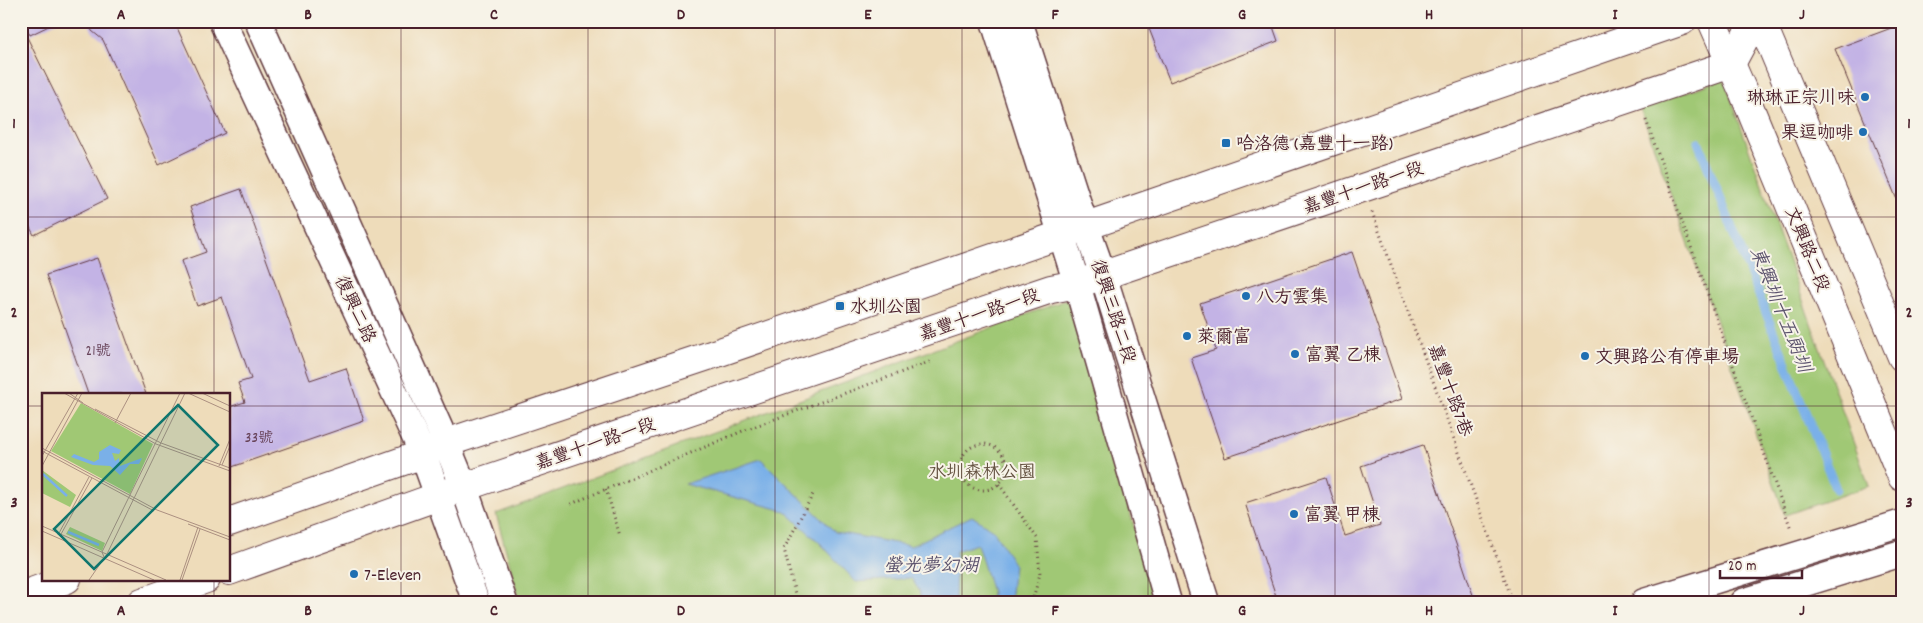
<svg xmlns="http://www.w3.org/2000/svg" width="1923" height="623" viewBox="0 0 1923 623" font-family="Dekko,'LXGW WenKai TC',sans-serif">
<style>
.green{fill:#a0c874;stroke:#757450}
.water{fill:#7ab0e8;stroke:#62688a}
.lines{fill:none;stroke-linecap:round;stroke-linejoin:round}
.stream{stroke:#7ab0e8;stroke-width:9}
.building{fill:#c3b3e5}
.street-casing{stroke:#633b40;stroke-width:29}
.secondary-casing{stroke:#633b40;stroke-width:30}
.path{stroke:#633b40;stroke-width:3;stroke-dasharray:1 4;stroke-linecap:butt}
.street{stroke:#fff;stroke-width:26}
.secondary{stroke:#fff;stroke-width:28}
.grid{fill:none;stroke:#4a1f2b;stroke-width:1;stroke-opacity:0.55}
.poi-dot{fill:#1f6fb2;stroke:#f7f3e8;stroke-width:2}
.labels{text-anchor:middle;stroke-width:4;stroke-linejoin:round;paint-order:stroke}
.number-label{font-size:15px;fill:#68445a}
.poi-label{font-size:18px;fill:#4a1f2b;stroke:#f7f3e8;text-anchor:start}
.street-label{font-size:18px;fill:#4a1f2b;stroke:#f7f3e8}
.park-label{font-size:18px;fill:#645241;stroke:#f7f3e8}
.water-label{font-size:19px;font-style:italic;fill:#5b526d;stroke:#f7f3e8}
.inset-river{fill:none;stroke:#7ab0e8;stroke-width:2.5}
.inset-road{fill:none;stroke:#ac9081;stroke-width:1}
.view{fill:#0f766e;fill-opacity:0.15;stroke:#0f766e;stroke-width:2.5}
.inset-edge{fill:none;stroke:#4a1f2b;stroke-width:2.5}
.neatline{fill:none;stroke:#4a1f2b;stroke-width:2}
.grid-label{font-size:16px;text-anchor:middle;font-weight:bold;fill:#4a1f2b}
</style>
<rect width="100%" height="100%" fill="#f7f3e8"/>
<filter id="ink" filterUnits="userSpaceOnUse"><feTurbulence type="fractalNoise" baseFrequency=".02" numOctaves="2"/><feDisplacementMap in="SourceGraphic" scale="10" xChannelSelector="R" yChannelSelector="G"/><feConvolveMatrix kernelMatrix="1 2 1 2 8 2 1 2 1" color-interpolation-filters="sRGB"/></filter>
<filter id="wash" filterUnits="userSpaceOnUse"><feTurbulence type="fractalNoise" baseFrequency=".0096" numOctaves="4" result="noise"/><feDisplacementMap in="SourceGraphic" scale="20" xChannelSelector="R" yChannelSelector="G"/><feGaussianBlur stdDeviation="1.12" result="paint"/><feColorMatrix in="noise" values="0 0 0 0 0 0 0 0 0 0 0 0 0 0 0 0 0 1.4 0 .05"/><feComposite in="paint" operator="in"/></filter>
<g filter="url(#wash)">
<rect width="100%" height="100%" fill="#eedcba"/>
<g class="green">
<polygon points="1724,79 1869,486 1785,515 1640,108"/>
<polygon points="1068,299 1156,602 520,602 496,514"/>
</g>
<polygon class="water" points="761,459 835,532 911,546 972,516 994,531 1014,564 1010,602 991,602 992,592 977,544 956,551 955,602 922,602 919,590 911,578 856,582 821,544 785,511 685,484"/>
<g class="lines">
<polyline class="stream" points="1698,142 1836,489"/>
</g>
<g id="blocks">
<g class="building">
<polygon points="23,21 59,21 30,35"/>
<polygon points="88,21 174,21 225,133 159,165 103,40 92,31"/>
<polygon points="1146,21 1271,21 1278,41 1170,82"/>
<polygon points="1902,24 1902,212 1835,49"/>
<polygon points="21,25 107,199 34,235 21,210"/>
<polygon points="241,189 310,380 346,368 364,421 229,468 229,407 245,402 238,383 251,379 222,297 197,306 181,261 206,252 190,207"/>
<polygon points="1352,252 1402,399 1225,458 1191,358 1216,350 1200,303"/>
<polygon points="97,258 146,394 88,394 46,275"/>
<polygon points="1423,445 1475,601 1278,602 1245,503 1326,477 1345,536 1380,525 1361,466"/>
<polygon points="428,595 430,602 408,602 408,601"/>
</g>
</g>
</g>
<g filter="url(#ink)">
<use href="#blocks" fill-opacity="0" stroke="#633b40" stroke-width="1"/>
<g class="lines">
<g class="street-casing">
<g id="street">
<polyline points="222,21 423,454 476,602"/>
<polyline points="258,21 446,443 464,487 504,602"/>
<polyline points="994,21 1077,284 1168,602"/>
<polyline points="1019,21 1079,207 1103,275 1206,602"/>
<polyline points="1644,602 1902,523"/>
<polyline points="1743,602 1902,553"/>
</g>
</g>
<g class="secondary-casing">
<g id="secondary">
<polyline points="1712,21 1742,89 1902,477"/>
<polyline points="1761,21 1902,357"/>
<polyline points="229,522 423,454 446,443 717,353 1682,21"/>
<polyline points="229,571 464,487 1051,289 1077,284 1731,64 1754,21"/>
<polyline points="21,596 67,579"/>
<polyline points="142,602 206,579"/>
</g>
</g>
<g class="path">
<polyline points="1646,120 1791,529"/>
<polyline points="1372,212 1513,602"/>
<circle cx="983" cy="467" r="23"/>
<polyline points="999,484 1037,538 1040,574 1032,602"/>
<polyline points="606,489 620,536"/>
<polyline points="571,504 745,430 932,361"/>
<polyline points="797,602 784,549 813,494"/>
</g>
<use href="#street" class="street"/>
<use href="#secondary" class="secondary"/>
</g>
</g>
<path class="grid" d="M214 21V394M401 21V602M588 21V602M775 21V602M962 21V602M1148 21V602M1335 21V602M1522 21V602M1709 21V602M21 217H1902M21 406H44M229 406H1902M214 579V602"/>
<g class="poi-dot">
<circle cx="1865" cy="97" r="5"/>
<circle cx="1863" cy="132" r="5"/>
<rect x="1221" y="138" width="10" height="10" rx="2.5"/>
<circle cx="1246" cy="296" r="5"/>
<rect x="835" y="301" width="10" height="10" rx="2.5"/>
<circle cx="1187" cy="336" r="5"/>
<circle cx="1295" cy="354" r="5"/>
<circle cx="1585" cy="356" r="5"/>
<circle cx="1294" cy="514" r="5"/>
<circle cx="354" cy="574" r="5"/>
</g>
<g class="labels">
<g class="number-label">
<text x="98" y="355">21號</text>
<text x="259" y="442">33號</text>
</g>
<g class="poi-label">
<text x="1855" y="103" text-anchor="end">琳琳正宗川味</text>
<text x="1853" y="138" text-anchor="end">果逗咖啡</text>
<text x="1236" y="149">哈洛德 (嘉豐十一路)</text>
<text x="1256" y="302">八方雲集</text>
<text x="850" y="312">水圳公園</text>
<text x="1197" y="342">萊爾富</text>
<text x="1305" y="360">富翼 乙棟</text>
<text x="1595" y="362">文興路公有停車場</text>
<text x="1304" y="520">富翼 甲棟</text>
<text x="364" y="580">7-Eleven</text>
</g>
<g class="street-label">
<text transform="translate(1363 187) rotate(-19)" y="6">嘉豐十一路一段</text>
<text transform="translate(1808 249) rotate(68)" y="6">文興路二段</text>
<text transform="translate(356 309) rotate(65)" y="6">復興二路</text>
<text transform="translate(1114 311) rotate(72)" y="6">復興三路二段</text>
<text transform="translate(979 314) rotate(-19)" y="6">嘉豐十一路一段</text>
<text transform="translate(1451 390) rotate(70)" y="6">嘉豐十路7巷</text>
<text transform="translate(595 443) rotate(-19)" y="6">嘉豐十一路一段</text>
</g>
<g class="park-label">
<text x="982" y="477">水圳森林公園</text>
</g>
<g class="water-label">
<text transform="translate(1782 309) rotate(68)" y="7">東興圳十五朗圳</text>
<text x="931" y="571">螢光夢幻湖</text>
</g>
</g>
<g transform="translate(42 393)">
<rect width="188" height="188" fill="#eedcba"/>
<path d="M39 10 111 51 88 101 9 58ZM0 77 34 102 28 114 0 100ZM28 134 63 150 60 158 24 141Z" fill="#a0c874"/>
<path d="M68 52 79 57 77 61 70 60 73 68 77 65 78 73 100 65 97 71H88L78 82 68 73 51 72 29 64 32 61 52 69 57 66V59Z" fill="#7ab0e8"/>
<path class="inset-river" d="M1 81 25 103M26 139 57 152"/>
<path class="inset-road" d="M22 0 114 51 188 78M27 0 41 10M146 0 188 19M160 0 188 13M53 16 119 50 188 75M73 30 89 0M0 55 115 117 188 144M0 58 112 118M0 63 36 0M180 72 188 53M0 73 40 0M177 73 188 46M146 131 188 147M0 133 124 187M0 138 112 187M16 142 47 84M18 143 50 85M62 164 60 159 138 0M47 187 65 161 143 0M138 187 156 134M140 187 158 136"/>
<path class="view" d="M136 12 176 52 52 176 12 136Z"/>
<rect width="188" height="188" class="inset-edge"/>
</g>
<rect width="1923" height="623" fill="none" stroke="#f7f3e8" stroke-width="55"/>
<path d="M1720 570v8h82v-8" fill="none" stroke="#4a1f2b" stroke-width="2.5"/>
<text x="1728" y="570" font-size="15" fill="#4a1f2b" stroke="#f7f3e8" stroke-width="4" paint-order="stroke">20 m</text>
<rect x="28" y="28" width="1868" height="568" class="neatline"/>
<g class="grid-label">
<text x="121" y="19">A</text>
<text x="308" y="19">B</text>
<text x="494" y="19">C</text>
<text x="681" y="19">D</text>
<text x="868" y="19">E</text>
<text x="1055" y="19">F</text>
<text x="1242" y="19">G</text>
<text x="1429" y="19">H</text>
<text x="1615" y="19">I</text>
<text x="1802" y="19">J</text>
<text x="14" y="128">1</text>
<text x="1909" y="128">1</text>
<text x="14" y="317">2</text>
<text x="1909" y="317">2</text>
<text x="14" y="507">3</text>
<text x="1909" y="507">3</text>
<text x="121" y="615">A</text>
<text x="308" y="615">B</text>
<text x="494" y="615">C</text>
<text x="681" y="615">D</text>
<text x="868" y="615">E</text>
<text x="1055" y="615">F</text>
<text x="1242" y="615">G</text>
<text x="1429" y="615">H</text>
<text x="1615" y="615">I</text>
<text x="1802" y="615">J</text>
</g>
</svg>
